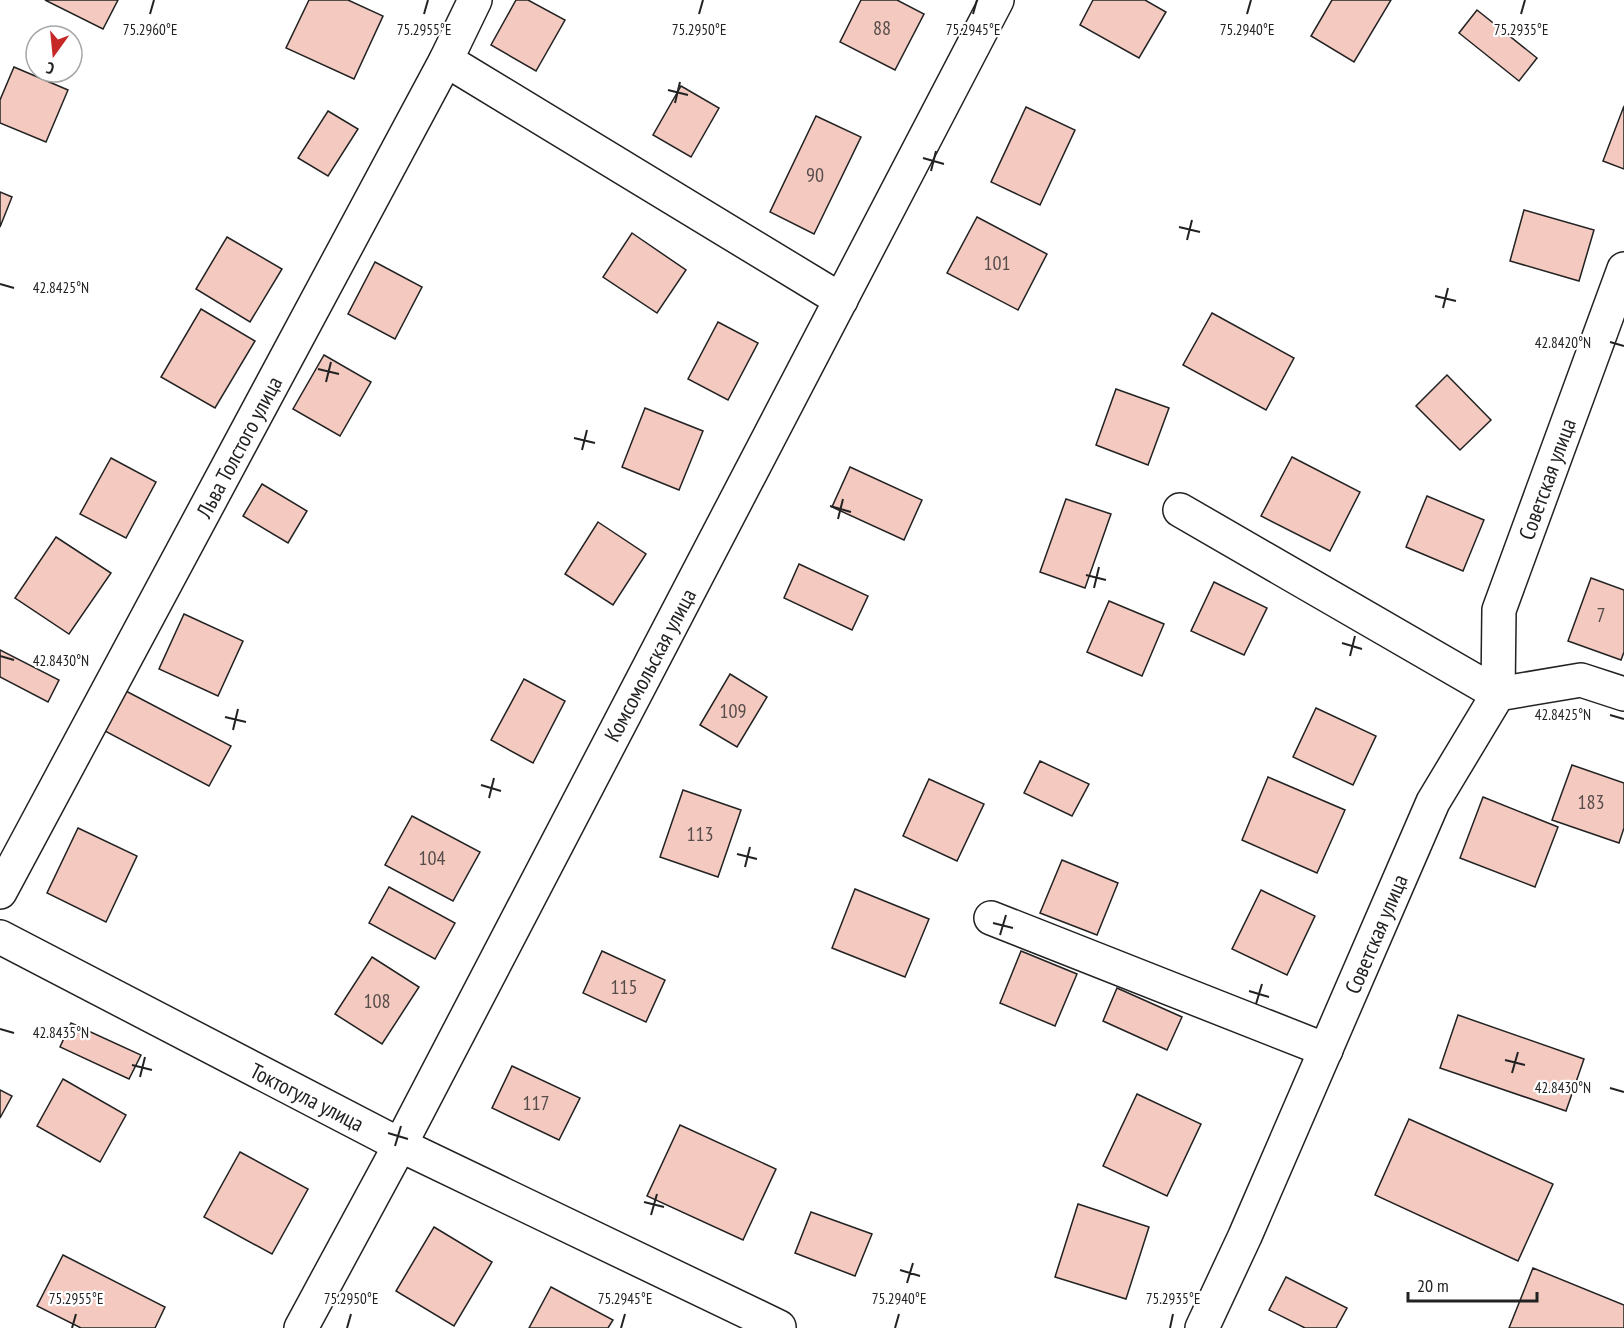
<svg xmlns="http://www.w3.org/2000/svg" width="1624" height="1328" viewBox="0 0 1624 1328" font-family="'PT Sans Narrow',sans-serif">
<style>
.building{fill:#f3c9c0;stroke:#222;stroke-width:1.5}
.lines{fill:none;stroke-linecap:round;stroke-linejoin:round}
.minor-casing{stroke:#222;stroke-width:36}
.major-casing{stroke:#222;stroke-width:36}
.minor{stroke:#fff;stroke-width:33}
.major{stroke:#fff;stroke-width:33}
.ticks{fill:none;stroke:#222;stroke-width:2}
.labels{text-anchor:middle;stroke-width:4.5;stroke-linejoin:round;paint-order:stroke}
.number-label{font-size:20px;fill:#564c4a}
.street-label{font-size:22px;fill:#222;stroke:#fff}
.ticks-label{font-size:15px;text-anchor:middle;fill:#222;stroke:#fff;stroke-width:4.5;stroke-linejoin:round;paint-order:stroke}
</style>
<rect width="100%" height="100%" fill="#fff"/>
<g class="building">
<polygon points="45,0 118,0 103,29"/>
<polygon points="309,0 348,0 383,16 354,79 286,48"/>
<polygon points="516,0 528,0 565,20 536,71 491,45"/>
<polygon points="861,0 897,0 924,14 895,70 840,42"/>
<polygon points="1093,0 1145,0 1166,12 1139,58 1080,25"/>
<polygon points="1332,0 1391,0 1354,62 1311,36"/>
<polygon points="1477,10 1537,58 1519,81 1459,33"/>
<polygon points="14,67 68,90 46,142 0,123 0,100"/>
<polygon points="681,86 719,108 691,157 653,135"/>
<polygon points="1624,106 1624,169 1603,161"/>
<polygon points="1026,107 1075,130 1040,205 991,182"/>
<polygon points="328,111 358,129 328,176 298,158"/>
<polygon points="816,116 861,137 814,234 770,212"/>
<polygon points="0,192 12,197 0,227"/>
<polygon points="1524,210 1594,230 1579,281 1510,261"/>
<polygon points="977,217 1047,254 1018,310 947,273"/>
<polygon points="632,233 686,270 657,313 603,277"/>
<polygon points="227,237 282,269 250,322 196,289"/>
<polygon points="375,262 422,287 395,339 348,314"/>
<polygon points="201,309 255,341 215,408 161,377"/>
<polygon points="1212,313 1294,358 1266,410 1183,365"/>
<polygon points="718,322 758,343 728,400 688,379"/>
<polygon points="324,355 371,382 340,436 293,409"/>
<polygon points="1447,375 1491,420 1460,450 1416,406"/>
<polygon points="1116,389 1169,408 1148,465 1096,445"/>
<polygon points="645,408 703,431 679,490 622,467"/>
<polygon points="1292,457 1360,492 1330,551 1261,516"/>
<polygon points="111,458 156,482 126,538 80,514"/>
<polygon points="850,467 922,500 904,540 832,507"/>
<polygon points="262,484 307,511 288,543 243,516"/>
<polygon points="1427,496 1484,520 1463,571 1406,547"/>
<polygon points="1066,499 1111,514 1085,588 1040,572"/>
<polygon points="598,522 646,554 613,605 565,574"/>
<polygon points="56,537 111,573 69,634 15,598"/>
<polygon points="799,564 868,596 852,630 784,598"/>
<polygon points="1591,578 1624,590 1624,652 1621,660 1568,641"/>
<polygon points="1214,582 1267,608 1244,655 1191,631"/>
<polygon points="1109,601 1164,624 1142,676 1087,652"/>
<polygon points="184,614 243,641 218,696 159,669"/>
<polygon points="0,650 59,680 48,702 0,677"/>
<polygon points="730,674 767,697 737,747 700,725"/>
<polygon points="524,679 565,701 533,763 491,740"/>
<polygon points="124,690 231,746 209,786 103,730"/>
<polygon points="1316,708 1376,736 1353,785 1293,757"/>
<polygon points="1040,761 1089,784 1072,816 1024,793"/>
<polygon points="1572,765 1624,783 1624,828 1619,843 1552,820"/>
<polygon points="1268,777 1345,810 1317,873 1242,840"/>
<polygon points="929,779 984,804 957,861 903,836"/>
<polygon points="683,790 741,810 718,877 660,857"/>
<polygon points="1483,797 1558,827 1535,887 1460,858"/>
<polygon points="412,816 480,852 453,901 385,865"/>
<polygon points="78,828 137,856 106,922 47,893"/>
<polygon points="1062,860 1118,883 1097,935 1040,913"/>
<polygon points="389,887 455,923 435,959 369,923"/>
<polygon points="855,889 929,919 905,977 832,948"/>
<polygon points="1261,890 1315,916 1287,975 1232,949"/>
<polygon points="602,951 665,980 646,1022 583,993"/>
<polygon points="1021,951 1077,974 1055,1026 1000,1003"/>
<polygon points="372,957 419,987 382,1044 335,1014"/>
<polygon points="1117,988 1182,1017 1167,1050 1103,1021"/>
<polygon points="1458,1015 1584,1059 1566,1111 1440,1068"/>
<polygon points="71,1023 141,1055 129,1079 60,1047"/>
<polygon points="512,1066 580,1098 559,1140 492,1108"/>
<polygon points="63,1079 126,1115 100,1162 37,1126"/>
<polygon points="0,1090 12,1096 0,1118"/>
<polygon points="1137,1094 1201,1124 1167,1196 1103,1166"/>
<polygon points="1409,1119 1553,1184 1518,1261 1375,1195"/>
<polygon points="680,1125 776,1169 743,1240 647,1196"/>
<polygon points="240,1152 308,1189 272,1254 204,1217"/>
<polygon points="1078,1204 1149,1227 1126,1299 1055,1277"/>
<polygon points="811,1212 872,1234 855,1276 795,1253"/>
<polygon points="434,1227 492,1262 454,1326 396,1291"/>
<polygon points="63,1255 165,1307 155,1328 81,1328 37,1306"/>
<polygon points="1533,1268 1624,1305 1624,1328 1509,1328"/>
<polygon points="1286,1277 1347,1308 1336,1328 1305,1328 1269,1310"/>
<polygon points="551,1287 613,1320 608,1328 529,1328"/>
</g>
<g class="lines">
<g class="minor-casing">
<g id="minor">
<polyline points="446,60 841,300"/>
<polyline points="1180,510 1498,694 1499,610 1624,269"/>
<polyline points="0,892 446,60 475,0"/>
<polyline points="991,918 1326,1050"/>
<polyline points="0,937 400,1145 779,1327 778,1328"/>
<polyline points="301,1328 400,1145 997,0"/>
</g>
</g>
<g class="major-casing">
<polyline id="major" points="1202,1328 1245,1236 1433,802 1498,694 1581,680 1624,694"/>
</g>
<use href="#minor" class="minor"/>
<use href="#major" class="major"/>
</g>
<path class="ticks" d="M150 14 154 0M424 14 428 0M699 14 703 0M973 14 977 0M1247 14 1251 0M1521 14 1525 0M668 90 688 95M675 103 680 82M923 158 944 164M931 171 936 151M1179 227 1200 232M1187 240 1192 220M0 284 14 288M1435 296 1456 301M1443 308 1448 288M1610 342 1624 346M318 369 339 374M326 382 331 362M574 438 595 443M582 450 587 430M830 506 851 512M838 519 843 499M1086 575 1106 580M1094 588 1099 567M1342 643 1362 649M0 656 14 660M1350 656 1355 636M1610 715 1624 719M225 717 246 722M233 730 238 709M481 785 501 791M489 798 494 778M737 854 757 859M745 867 750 847M993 923 1013 928M1000 935 1006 915M1249 991 1269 997M1256 1004 1262 984M0 1029 14 1033M1505 1060 1525 1065M132 1065 152 1070M1512 1073 1518 1052M140 1077 145 1057M1610 1088 1624 1092M388 1133 408 1139M395 1146 401 1126M644 1202 664 1207M651 1215 657 1194M900 1270 920 1276M907 1283 913 1263M72 1328 76 1314M347 1328 351 1314M621 1328 625 1314M895 1328 899 1314M1170 1328 1173 1314"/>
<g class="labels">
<g class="number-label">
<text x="882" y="35">88</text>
<text x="815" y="182">90</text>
<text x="997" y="270">101</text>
<text x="1601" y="622">7</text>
<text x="733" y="718">109</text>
<text x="1591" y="809">183</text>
<text x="700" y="841">113</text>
<text x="432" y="865">104</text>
<text x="624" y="994">115</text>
<text x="377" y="1008">108</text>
<text x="536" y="1110">117</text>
</g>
<g class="street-label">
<text transform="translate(239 447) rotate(-62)" y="8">Льва Толстого улица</text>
<text transform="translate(1547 479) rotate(-70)" y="8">Советская улица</text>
<text transform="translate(650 665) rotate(-62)" y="8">Комсомольская улица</text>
<text transform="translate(1376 934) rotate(-67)" y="8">Советская улица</text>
<text transform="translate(307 1097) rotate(27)" y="8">Токтогула улица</text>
</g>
</g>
<g class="ticks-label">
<text x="150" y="35">75.2960°E</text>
<text x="1521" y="35">75.2935°E</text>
<text x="424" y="35">75.2955°E</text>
<text x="699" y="35">75.2950°E</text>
<text x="973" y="35">75.2945°E</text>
<text x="1247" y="35">75.2940°E</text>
<text x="61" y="293">42.8425°N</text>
<text x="1563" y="348">42.8420°N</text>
<text x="61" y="666">42.8430°N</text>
<text x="1563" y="720">42.8425°N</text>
<text x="61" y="1038">42.8435°N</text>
<text x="1563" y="1093">42.8430°N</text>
<text x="76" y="1304">75.2955°E</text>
<text x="351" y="1304">75.2950°E</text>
<text x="625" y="1304">75.2945°E</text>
<text x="899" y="1304">75.2940°E</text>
<text x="1173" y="1304">75.2935°E</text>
</g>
<g transform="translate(54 54) rotate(195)"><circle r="28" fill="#ffffff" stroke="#a7a7a7" stroke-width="1.5"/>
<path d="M0-4.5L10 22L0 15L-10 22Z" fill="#c62828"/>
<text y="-9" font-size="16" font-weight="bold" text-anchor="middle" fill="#222222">С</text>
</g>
<path d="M1408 1292v9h129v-9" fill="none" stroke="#222222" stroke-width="3"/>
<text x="1417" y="1292" font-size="18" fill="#222222" stroke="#ffffff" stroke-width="4.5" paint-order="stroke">20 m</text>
</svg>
